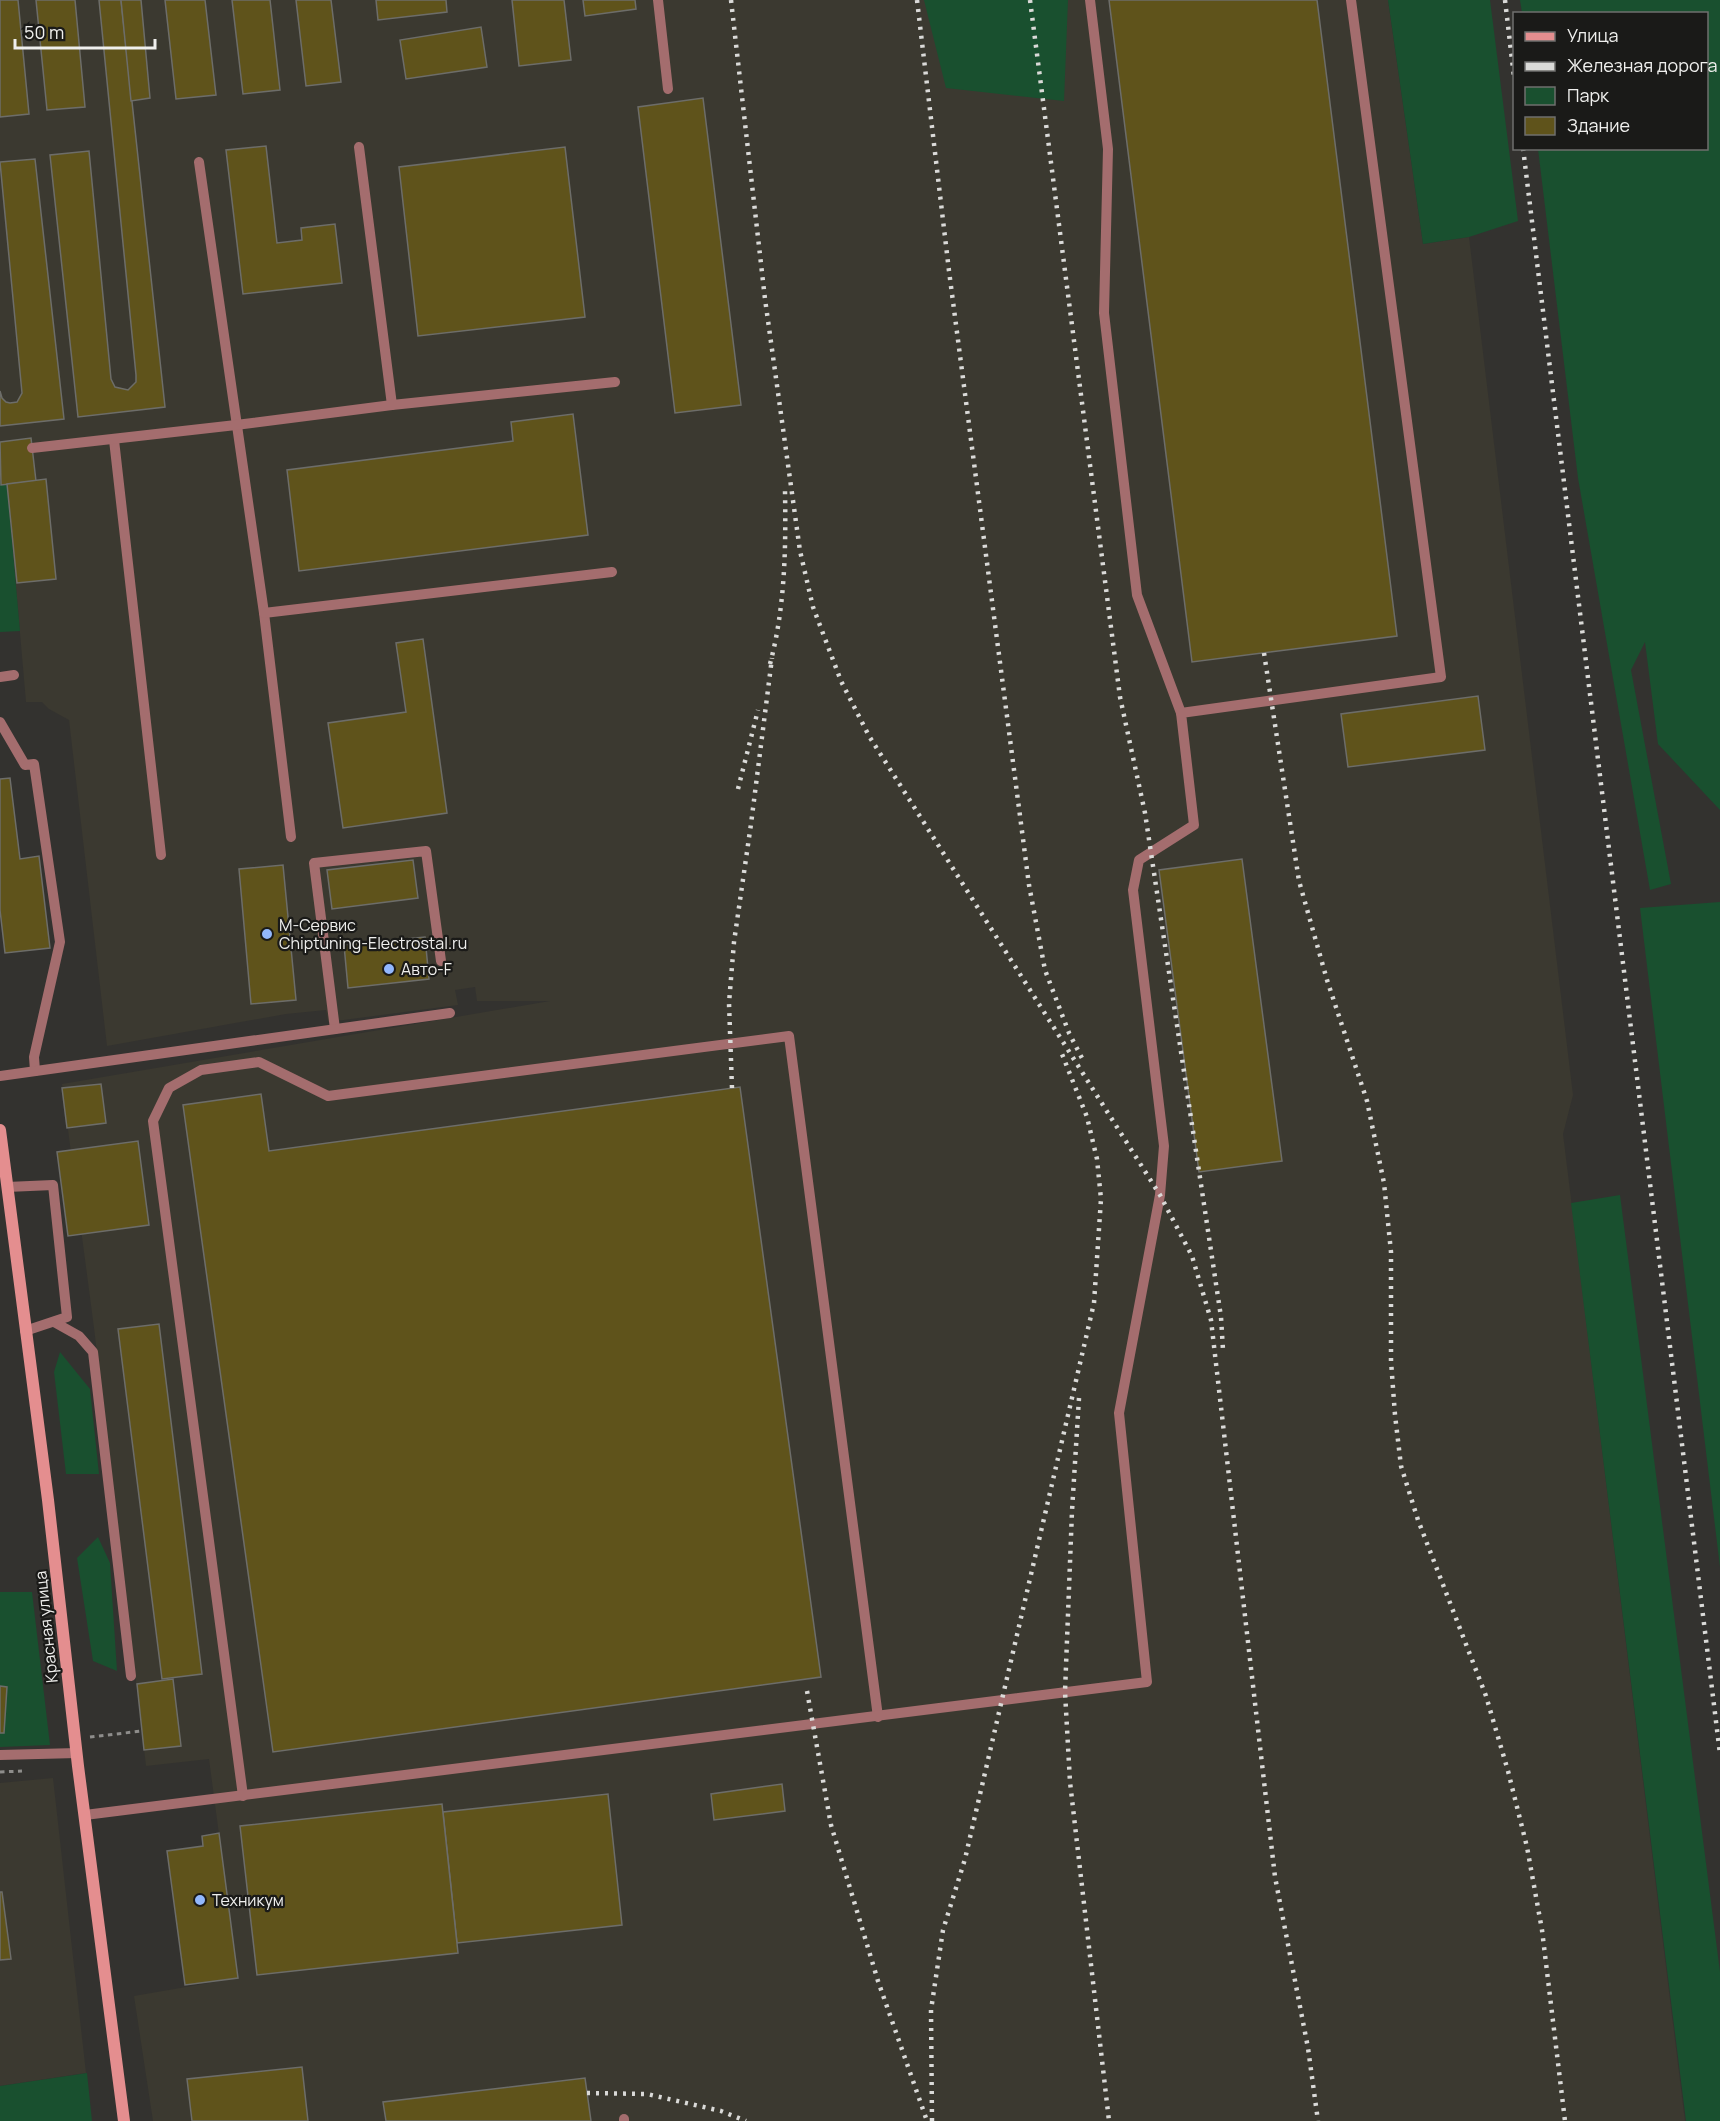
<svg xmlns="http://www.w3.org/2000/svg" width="1720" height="2121" viewBox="0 0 1720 2121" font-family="Manrope,sans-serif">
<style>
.built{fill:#3b3930}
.green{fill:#19502f}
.building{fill:#5f531b;stroke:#6d6d69;stroke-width:1.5}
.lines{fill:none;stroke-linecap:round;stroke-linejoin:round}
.path{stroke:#8e8d8b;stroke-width:3;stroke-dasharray:4.5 4.5;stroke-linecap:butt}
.lane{stroke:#a46d6e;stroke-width:10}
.secondary{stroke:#e48e8f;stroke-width:12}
.rail{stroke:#dadad8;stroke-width:4.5;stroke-dasharray:3 6;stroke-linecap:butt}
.poi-dot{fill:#92b8fd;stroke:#1a1a18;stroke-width:2}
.labels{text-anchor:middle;stroke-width:4.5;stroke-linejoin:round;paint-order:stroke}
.poi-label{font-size:16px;fill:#efefed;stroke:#1a1a18;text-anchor:start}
.street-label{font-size:16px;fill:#efefed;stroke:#1a1a18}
</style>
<rect width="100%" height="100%" fill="#33322f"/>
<g class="built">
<polygon points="0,0 1388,0 1423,244 1469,237 1573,1095 1563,1134 1685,2121 153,2121 134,1996 238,1978 209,1759 146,1766 94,1328 62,1084 550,1001 477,1001 475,987 455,990 458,1005 328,1022 326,1010 286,1014 107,1046 69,720 49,709 42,702 26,702 7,484 1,485 0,480"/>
<polygon points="53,1778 86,2073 0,2086 0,1783"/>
</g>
<g class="green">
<polygon points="924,0 1068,0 1064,101 946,88"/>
<polygon points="1388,0 1490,0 1518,221 1469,237 1423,244"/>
<polygon points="1520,0 1720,0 1720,810 1658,744 1645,642 1631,670 1671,884 1650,890 1578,478 1538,149 1706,148 1706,14 1522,13"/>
<polygon points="0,480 1,485 7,484 20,631 0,632"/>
<polygon points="1720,902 1720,1567 1640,908"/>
<polygon points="1620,1195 1720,1972 1720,2121 1686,2121 1571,1203"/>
<polygon points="60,1352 90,1389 99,1474 66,1474 54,1372"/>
<polygon points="98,1537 110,1563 117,1671 93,1661 77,1558"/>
<polygon points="0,1592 32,1592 50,1745 0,1747"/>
<polygon points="87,2073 92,2121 0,2121 0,2086"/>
</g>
<g class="building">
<polygon points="0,0 18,0 29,114 0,117"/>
<polygon points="36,0 75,0 85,107 47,110"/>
<polygon points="99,0 121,0 165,407 78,417 50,155 89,151 111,379 115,387 128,390 136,382 136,375"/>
<polygon points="121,0 141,0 150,98 131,101"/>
<polygon points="165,0 205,0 216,95 176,99"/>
<polygon points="232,0 270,0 280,90 243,94"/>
<polygon points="296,0 331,0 341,82 306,86"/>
<polygon points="376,0 446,0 447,12 378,20"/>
<polygon points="512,0 564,0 571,60 519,66"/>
<polygon points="583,0 635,0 636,9 585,16"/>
<polygon points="1109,0 1317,0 1397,636 1192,662"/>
<polygon points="481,27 487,67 406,79 400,40"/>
<polygon points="703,98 741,405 675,413 638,107"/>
<polygon points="266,146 277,243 302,240 301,228 335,224 342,283 243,294 226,150"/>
<polygon points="565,147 585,317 418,336 399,167"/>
<polygon points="35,159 64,419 0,426 0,391 2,398 6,402 10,403 17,402 22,393 0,162"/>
<polygon points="573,414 588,535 299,571 287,470 513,441 511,422"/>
<polygon points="31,438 36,481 1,485 0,442"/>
<polygon points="46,479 56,579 17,583 7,484"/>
<polygon points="423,639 447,813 343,828 328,723 406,712 396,643"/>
<polygon points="1478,696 1485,750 1348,767 1341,714"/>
<polygon points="10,778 20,859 39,856 50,948 5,953 0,910 0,779"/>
<polygon points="1242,859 1282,1161 1199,1172 1159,870"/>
<polygon points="413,860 418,898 332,909 327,870"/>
<polygon points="283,865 296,1000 251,1004 239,869"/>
<polygon points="425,937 429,979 348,988 344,945"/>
<polygon points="101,1084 106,1123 67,1128 62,1088"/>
<polygon points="740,1087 821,1677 273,1752 183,1105 261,1094 269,1151"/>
<polygon points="138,1141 149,1225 68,1236 57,1152"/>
<polygon points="159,1324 202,1674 162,1679 118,1329"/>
<polygon points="173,1679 181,1746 144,1750 137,1684"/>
<polygon points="0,1686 7,1687 4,1733 0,1733"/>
<polygon points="782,1784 785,1811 714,1820 711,1794"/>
<polygon points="608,1794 622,1925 457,1943 443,1812"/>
<polygon points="442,1804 458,1953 257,1975 240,1826"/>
<polygon points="219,1833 238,1978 185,1985 167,1851 203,1846 202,1836"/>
<polygon points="0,1892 2,1892 11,1959 0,1960"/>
<polygon points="302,2067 308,2121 192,2121 187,2079"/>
<polygon points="585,2078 591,2121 386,2121 383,2102"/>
</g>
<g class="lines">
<g class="path">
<polyline points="90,1737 142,1731"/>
<polyline points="0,1772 22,1771"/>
</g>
<g class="lane">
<polyline points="658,0 668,89"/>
<polyline points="1090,0 1108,149 1104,313 1137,595 1181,713"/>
<polyline points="359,147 392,405"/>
<polyline points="199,162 264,613 291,837"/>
<polyline points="114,440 161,855"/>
<polyline points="32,448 236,425 392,405 615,382"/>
<polyline points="264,613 612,572"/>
<polyline points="0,677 14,675"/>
<polyline points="0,722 25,765 34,764 60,942 34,1057 35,1071"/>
<polyline points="335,1029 314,863 426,851 441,961"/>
<polyline points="0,1076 450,1013"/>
<polyline points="7,1187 53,1185 67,1317 25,1331"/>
<polyline points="54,1322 79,1336 93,1352 131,1676"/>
<polyline points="0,1755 77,1753"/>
<polyline points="243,1796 153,1121 169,1088 201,1070 259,1062 328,1096 789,1036 878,1717"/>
<polyline points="85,1815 1147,1682 1119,1413 1160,1195 1164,1146 1133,890 1139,860 1194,825 1181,713 1441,677 1351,0"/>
<polyline points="624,2119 624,2121"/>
</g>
<polyline class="secondary" points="0,1130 48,1500 78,1766 124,2121"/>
<g class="rail">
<polyline points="731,0 765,299 800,551 813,607 841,681 869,736 1160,1195 1192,1256 1211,1320 1275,1877 1308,2048 1318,2121"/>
<polyline points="917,0 949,271 1029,885 1045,970 1069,1033 1084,1062"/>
<polyline points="1030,0 1120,697 1145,813 1221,1317 1223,1350"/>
<polyline points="1505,0 1514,77"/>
<polyline points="1523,148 1720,1754"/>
<polyline points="1264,653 1299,881 1327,980 1367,1101 1384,1183 1391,1252 1391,1361 1395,1415 1401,1466 1418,1520 1486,1696 1508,1771 1527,1847 1542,1930 1565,2121"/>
<path d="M770 664C785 608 786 549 785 491"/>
<polyline points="738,789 758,710"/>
<polyline points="732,1088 729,1003 734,942 751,824 772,658"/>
<polyline points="1079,1398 1072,1511 1065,1692 1070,1782 1109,2121"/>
<polyline points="807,1691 831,1825 878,1981 927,2121"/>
<polyline points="587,2093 647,2094 721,2111 746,2121"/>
<polyline points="932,2121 931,2010 943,1930 965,1859 1094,1303 1101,1199 1097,1159 1087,1117 1060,1049"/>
</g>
</g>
<g class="poi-dot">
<circle cx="267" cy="934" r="6"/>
<circle cx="389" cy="969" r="6"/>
<circle cx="200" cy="1900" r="6"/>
</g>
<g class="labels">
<g class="poi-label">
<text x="279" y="931">M-Сервис<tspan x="279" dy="18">Chiptuning-Electrostal.ru</tspan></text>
<text x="401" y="975">Авто-F</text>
<text x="212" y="1906">Техникум</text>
</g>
<g class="street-label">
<text transform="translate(46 1627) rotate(-96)" y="6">Красная улица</text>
</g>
</g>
<rect x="1513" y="12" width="195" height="138" fill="#1a1a18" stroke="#6f6f6d" stroke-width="1.5"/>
<rect x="1525" y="32" width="30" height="9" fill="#e48e8f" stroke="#6f6f6d" stroke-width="1.5"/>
<text x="1567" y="42" font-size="18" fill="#efefed">Улица</text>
<rect x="1525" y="62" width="30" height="9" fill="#dadad8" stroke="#6f6f6d" stroke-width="1.5"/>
<text x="1567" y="72" font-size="18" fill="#efefed">Железная дорога</text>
<rect x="1525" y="87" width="30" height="18" fill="#19502f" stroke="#6f6f6d" stroke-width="1.5"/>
<text x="1567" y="102" font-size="18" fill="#efefed">Парк</text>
<rect x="1525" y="117" width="30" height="18" fill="#5f531b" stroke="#6f6f6d" stroke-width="1.5"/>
<text x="1567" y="132" font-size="18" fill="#efefed">Здание</text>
<path d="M15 39v9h140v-9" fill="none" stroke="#efefed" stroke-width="3"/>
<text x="24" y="39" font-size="18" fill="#efefed" stroke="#1a1a18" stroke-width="4.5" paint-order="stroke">50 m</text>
</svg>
